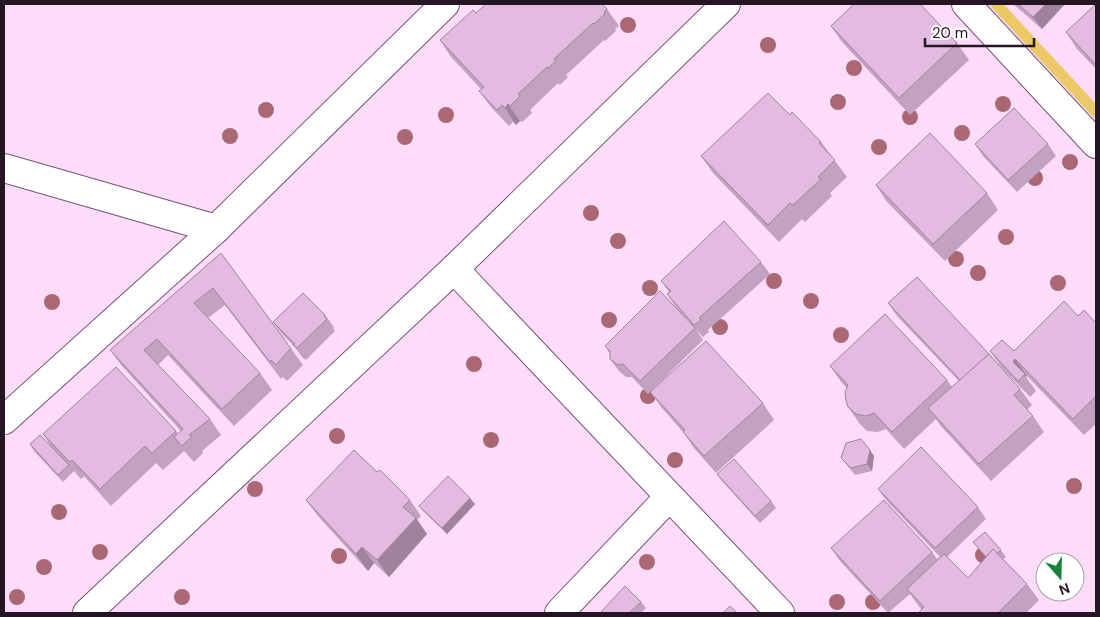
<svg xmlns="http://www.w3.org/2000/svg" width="1100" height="617" viewBox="0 0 1100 617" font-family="'DM Sans',sans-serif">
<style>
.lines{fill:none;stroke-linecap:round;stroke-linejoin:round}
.stream{stroke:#edc866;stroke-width:11}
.minor-casing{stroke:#755272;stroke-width:30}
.major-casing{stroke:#755272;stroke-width:30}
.minor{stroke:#fff;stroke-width:28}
.major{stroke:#fff;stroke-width:28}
.tree{fill:#a96874}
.wall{fill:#c3a1c1}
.shaded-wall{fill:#9f839d}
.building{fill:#e3bbe0;stroke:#9f839d}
</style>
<rect width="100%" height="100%" fill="#fddcfa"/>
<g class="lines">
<polyline class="stream" points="996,4 1096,112"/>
<g class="minor-casing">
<g id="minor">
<polyline points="966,4 1096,144"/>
<polyline points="4,168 216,229"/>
<polyline points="454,269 780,613"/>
<polyline points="87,613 454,269 726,4"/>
<polyline points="559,613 669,497"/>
</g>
</g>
<g class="major-casing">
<polyline id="major" points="4,420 216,229 445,4"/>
</g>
<use href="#minor" class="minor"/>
<use href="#major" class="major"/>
</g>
<g class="tree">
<circle cx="628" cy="25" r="8"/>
<circle cx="768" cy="45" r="8"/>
<circle cx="854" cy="68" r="8"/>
<circle cx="838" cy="102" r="8"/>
<circle cx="1003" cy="104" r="8"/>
<circle cx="266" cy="110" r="8"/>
<circle cx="446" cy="115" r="8"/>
<circle cx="910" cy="117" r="8"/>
<circle cx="962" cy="133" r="8"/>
<circle cx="230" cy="136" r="8"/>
<circle cx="405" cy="137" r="8"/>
<circle cx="879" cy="147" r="8"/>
<circle cx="1070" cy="162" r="8"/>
<circle cx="1035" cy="178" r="8"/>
<circle cx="591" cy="213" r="8"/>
<circle cx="1006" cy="237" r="8"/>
<circle cx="618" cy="241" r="8"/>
<circle cx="956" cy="259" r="8"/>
<circle cx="978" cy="273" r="8"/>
<circle cx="774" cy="281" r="8"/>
<circle cx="1058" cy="283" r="8"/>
<circle cx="650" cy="288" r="8"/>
<circle cx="811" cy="301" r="8"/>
<circle cx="52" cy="302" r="8"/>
<circle cx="609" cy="320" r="8"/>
<circle cx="720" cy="327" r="8"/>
<circle cx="841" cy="335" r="8"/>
<circle cx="474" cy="364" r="8"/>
<circle cx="648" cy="396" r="8"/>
<circle cx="337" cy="436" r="8"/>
<circle cx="491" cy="440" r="8"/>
<circle cx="675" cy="460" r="8"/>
<circle cx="1074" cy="486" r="8"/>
<circle cx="255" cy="489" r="8"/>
<circle cx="59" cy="512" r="8"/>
<circle cx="100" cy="552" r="8"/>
<circle cx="983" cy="555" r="8"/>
<circle cx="339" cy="556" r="8"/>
<circle cx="647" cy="562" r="8"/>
<circle cx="44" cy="567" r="8"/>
<circle cx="17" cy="597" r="8"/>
<circle cx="182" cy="597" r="8"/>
<circle cx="837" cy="602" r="8"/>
<circle cx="873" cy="602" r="8"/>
</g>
<g class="wall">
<polygon points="1013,4 1065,4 1042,29"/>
<polygon points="1096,4 1096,69 1077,49 1066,32"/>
<polygon points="607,9 619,26 615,29 616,31 605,41 604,40 566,75 568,77 560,85 558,83 530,110 532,113 522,122 520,121 516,125 513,122 509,126 491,107 479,91 481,89 451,57 440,40 476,13"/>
<polygon points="831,26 957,43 969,60 910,115 842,42"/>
<polygon points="790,115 821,142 847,177 830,193 832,196 805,222 802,219 779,242 713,173 701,156"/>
<polygon points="975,144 1048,144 1056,156 1017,192 983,156"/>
<polygon points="876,185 987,193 998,210 945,261 887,202"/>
<polygon points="221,253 303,365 287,381 283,377 281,379 225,305 208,318 260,373 272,390 234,426 168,355 158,365 210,419 221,435 202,451 203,453 194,462 184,451 163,470 156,463 111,506 84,476 81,479 74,471 63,482 34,451 30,444 50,445 43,434 176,431 178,434 181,431 122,366 110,350"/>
<polygon points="761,262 770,274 708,330 709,332 703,337 696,329 703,340 648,394 632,377 626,377 619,371 610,359 610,354 605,346 691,323 676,307 667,294 669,292 661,281"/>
<polygon points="888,303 1020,389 1032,405 1027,410 1033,416 1044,432 991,481 940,425 936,419 904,449 886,429 878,432 867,431 860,424 848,407 847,388 842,383 830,366 947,380 952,387 959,381 897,316"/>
<polygon points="325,315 334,327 333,328 335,331 306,360 302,357 294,346 282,334 273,322"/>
<polygon points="1078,316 1096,323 1096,424 1084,435 1027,376 1026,377 1036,391 1030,397 1002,368 990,351 1014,351"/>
<polygon points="650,392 763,403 774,420 716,473 694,448 683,432 662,408"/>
<polygon points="874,456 872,471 855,475 846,464 841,458"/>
<polygon points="377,472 410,500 421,516 417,520 427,534 389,577 374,563 368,571 318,516 306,500"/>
<polygon points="717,474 771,501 776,508 760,523 722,481"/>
<polygon points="878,489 978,507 986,519 947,557 968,578 986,557 973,542 1001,550 1006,557 1003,559 1027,584 1039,600 1026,613 920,613 921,609 910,594 888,613 840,561 831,548 932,552 937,559 940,557 887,501"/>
<polygon points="475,504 447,534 424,512 419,506"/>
<polygon points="641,602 646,608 641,613 600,613"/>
</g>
<g class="shaded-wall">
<polygon points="1046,4 1065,4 1042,29 1033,17"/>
<polygon points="508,104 520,121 516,125 505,108"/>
<polygon points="1015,359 1027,376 1026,377 1013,362"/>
<polygon points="870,450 874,456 872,471 867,464"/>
<polygon points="470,498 475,504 447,534 442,528"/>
<polygon points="416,518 427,534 389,577 377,560"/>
<polygon points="362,547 374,563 368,571 356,554"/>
</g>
<g class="building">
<polygon points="486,4 602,4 607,9 604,13 605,14 594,24 593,23 554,59 556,61 548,68 547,67 518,94 520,96 510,106 508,104 505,108 502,105 497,110 479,91 484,87 440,40 473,10 476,13"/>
<polygon points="854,4 920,4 957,43 899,98 831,26"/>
<polygon points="1018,4 1046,4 1033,17"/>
<polygon points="1096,4 1096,65 1066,32"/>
<polygon points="768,93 790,115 792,112 821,142 819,143 835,160 818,177 821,179 793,205 790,203 768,225 701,156"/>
<polygon points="1014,108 1048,144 1008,180 975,144"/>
<polygon points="930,133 987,193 933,244 876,185"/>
<polygon points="724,221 761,262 699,318 701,320 694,325 667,294 671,291 661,281"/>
<polygon points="221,253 287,343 287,344 291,348 276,365 271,360 270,362 213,288 194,303 260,373 222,409 157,339 144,350 210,419 189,435 192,436 182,446 174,437 183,429 110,350"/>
<polygon points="917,277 989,354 960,380 888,303"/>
<polygon points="660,291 695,328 640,381 623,364 618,365 610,359 610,351 605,346"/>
<polygon points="303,293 325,315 324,316 327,319 297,348 293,345 295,344 273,322"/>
<polygon points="1064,301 1078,316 1084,310 1096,323 1096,396 1073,419 1015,359 1013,362 1025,374 1018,381 990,351 1002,340 1014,351"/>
<polygon points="885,314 947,380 892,432 874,413 866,416 856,414 848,407 846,401 845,392 848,385 830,366"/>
<polygon points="706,341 763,403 704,456 683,432 685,430 650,392"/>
<polygon points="989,354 1020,389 1014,395 1033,416 979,464 928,408"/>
<polygon points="116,367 176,431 152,453 145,446 100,489 72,460 70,462 43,434"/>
<polygon points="40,435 69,465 58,475 30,444"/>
<polygon points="861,439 870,450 867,464 851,468 841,458 846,443"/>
<polygon points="921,447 978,507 935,548 878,489"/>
<polygon points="354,450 377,472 380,470 410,500 403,507 416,518 377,560 362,547 356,554 306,500"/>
<polygon points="734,459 771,501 755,516 717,474"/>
<polygon points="448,476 470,498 442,528 419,506"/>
<polygon points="884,500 932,552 880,601 831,548"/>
<polygon points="985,532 1001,550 997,553 993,549 986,557 973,542"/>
<polygon points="993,549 1027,584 998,613 920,613 919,612 924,607 907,589 944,554 968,578"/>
<polygon points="625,586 641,602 629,613 600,613"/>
<polygon points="730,606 737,613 723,613"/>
</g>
<rect width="1100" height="617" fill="none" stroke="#241623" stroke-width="10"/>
<g transform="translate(1060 577) rotate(160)"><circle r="24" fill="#ffffff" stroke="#a7a2a7"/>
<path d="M0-4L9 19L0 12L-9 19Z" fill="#17853d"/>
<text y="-8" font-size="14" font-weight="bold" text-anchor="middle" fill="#241623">N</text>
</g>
<path d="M925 38v8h109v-8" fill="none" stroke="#241623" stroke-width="2.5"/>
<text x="932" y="38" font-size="15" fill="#241623" stroke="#ffffff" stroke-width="4" paint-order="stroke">20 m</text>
</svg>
